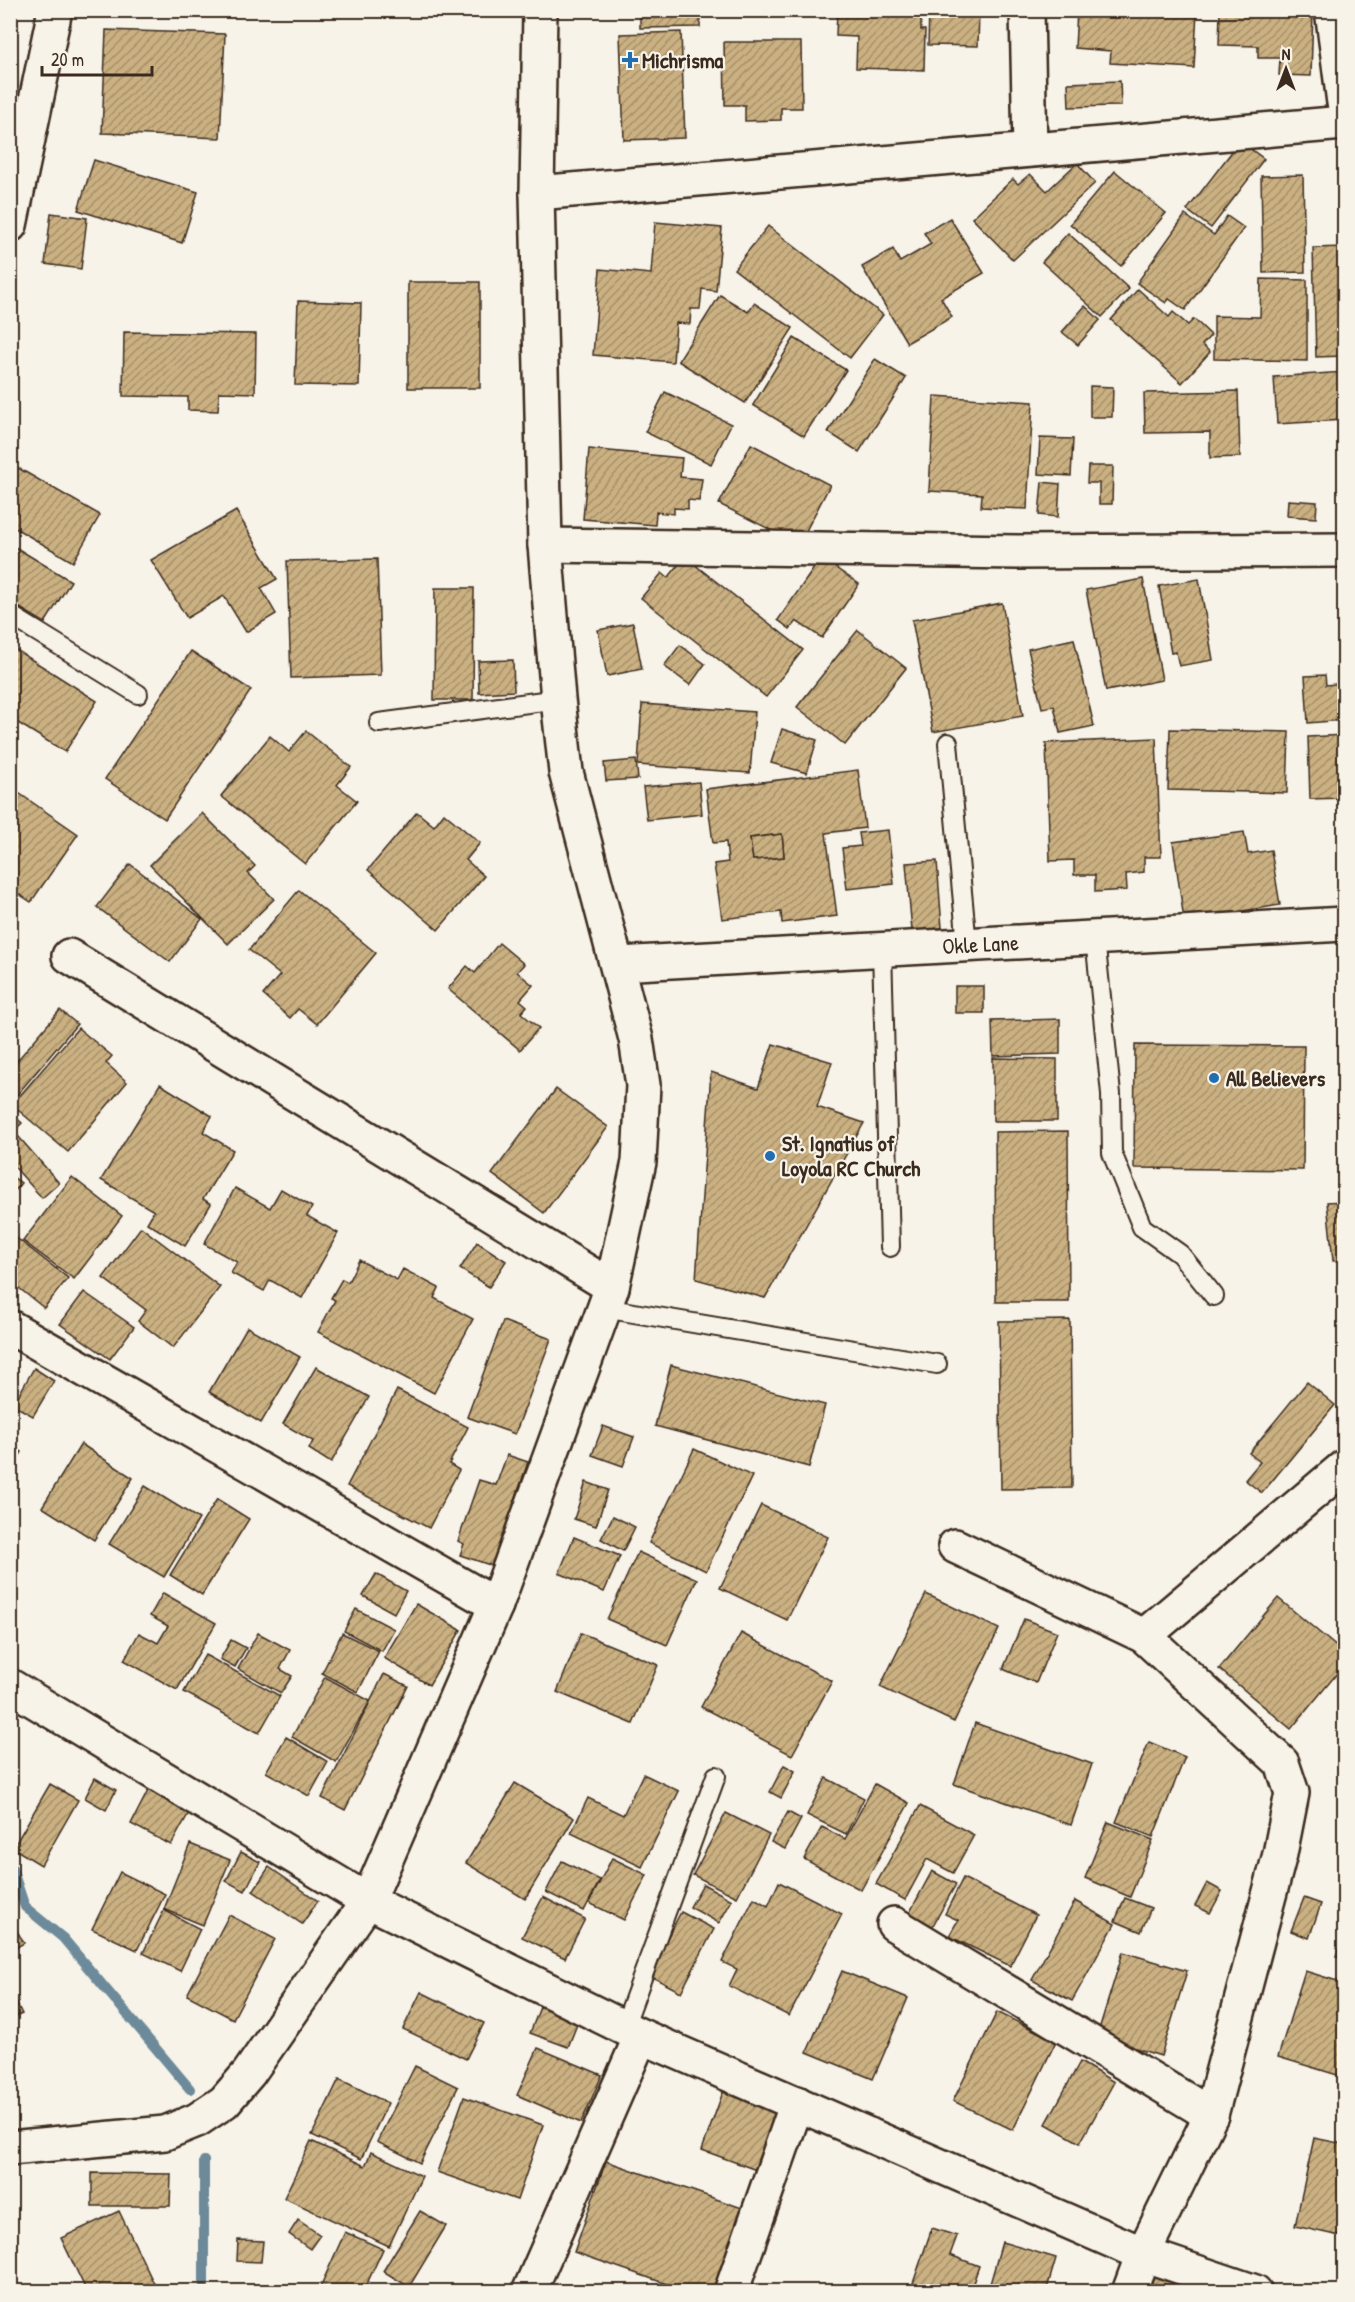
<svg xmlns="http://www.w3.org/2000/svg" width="1355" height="2302" viewBox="0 0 1355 2302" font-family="'Patrick Hand',sans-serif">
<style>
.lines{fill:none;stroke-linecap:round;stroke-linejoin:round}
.stream{stroke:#6c8a9a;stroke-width:10}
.building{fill:url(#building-hatch);stroke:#3b2a1e;stroke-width:1.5;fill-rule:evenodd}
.service-casing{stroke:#3b2a1e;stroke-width:22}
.minor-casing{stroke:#3b2a1e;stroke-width:38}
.service{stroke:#f7f3e8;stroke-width:18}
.minor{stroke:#f7f3e8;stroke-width:33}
.poi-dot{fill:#1f6fb2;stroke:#f7f3e8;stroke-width:2}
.labels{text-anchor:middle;stroke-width:4.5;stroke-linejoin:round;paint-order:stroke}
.poi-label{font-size:22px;font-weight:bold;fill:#3b2a1e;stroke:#f7f3e8;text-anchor:start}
.street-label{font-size:22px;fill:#3b2a1e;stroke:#f7f3e8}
</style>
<defs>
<pattern id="building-hatch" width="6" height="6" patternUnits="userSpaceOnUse" patternTransform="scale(1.5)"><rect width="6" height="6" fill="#cbb182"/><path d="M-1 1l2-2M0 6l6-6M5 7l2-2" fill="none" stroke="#a6906a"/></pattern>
</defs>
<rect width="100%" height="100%" fill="#f7f3e8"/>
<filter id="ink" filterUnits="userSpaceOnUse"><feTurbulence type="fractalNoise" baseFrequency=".0167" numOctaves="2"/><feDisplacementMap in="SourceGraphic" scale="12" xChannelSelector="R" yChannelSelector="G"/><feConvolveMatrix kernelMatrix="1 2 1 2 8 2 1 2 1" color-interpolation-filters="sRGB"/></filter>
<g filter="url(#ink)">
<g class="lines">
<g class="stream">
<polyline points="10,1862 25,1907 63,1938 190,2089"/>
<polyline points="204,2161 204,2292"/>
</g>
</g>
<g class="building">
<rect x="78" y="10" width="29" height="6"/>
<polygon points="640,10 700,10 700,27 640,28"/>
<polygon points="711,10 777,10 777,14 711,13"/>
<polygon points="779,10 810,10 810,16 779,14"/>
<polygon points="837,10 921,10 921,30 925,30 924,70 856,68 857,37 836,36"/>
<polygon points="929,10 979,10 978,46 928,45"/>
<polygon points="1077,10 1197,10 1194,68 1110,63 1111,51 1075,48"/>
<polygon points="1220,10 1313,10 1311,76 1279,75 1280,58 1258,58 1258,46 1219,45"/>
<polygon points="106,30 225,34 220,138 102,133"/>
<polygon points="681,32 685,138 624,140 620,34"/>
<polygon points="724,42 801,42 802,108 781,108 781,120 745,121 745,105 725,105"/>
<polygon points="1120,81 1121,106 1069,107 1068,83"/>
<polygon points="1240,141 1264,159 1211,228 1187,210"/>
<polygon points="94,160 198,192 182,243 78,210"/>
<polygon points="1077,163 1095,183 1013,260 972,218 1013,179 1018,184 1030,174 1047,191"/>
<polygon points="1115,171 1166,213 1121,266 1070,224"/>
<polygon points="1303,175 1305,272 1263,273 1261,176"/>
<polygon points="51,213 87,218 81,269 45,264"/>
<polygon points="1185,215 1214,235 1227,216 1244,228 1185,310 1169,299 1166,303 1137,283"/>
<polygon points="950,218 984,273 941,298 952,317 907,343 862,267 893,249 900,262 931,244 924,233"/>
<polygon points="655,222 722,228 716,291 702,289 700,309 691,309 690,324 676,323 673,362 593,355 600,269 651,274"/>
<polygon points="768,226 883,315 850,358 734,269"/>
<polygon points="1068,233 1129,289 1102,317 1042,262"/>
<polygon points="1344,247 1344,356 1316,357 1313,248"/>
<polygon points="1261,279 1307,280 1307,361 1214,359 1214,316 1260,317"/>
<rect x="408" y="282" width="72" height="106"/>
<polygon points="1138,289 1169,317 1173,312 1188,325 1194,319 1211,335 1202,345 1210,352 1182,383 1111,320"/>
<polygon points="720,295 748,312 754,303 793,328 745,403 678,361"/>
<polygon points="298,301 361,303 359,386 295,385"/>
<polygon points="1085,306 1100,320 1078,345 1062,332"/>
<polygon points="124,332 256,334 255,393 219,392 218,411 188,410 188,397 123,396"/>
<polygon points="794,338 846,370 804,436 753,405"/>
<polygon points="875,359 906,378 859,452 828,432"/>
<polygon points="1344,372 1344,420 1277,424 1274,377"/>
<polygon points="1090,386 1113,387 1112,417 1090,417"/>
<polygon points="1238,391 1240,457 1210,458 1210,432 1145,433 1144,393"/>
<polygon points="665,392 731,424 711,464 645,432"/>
<polygon points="934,396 1033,402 1027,509 981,507 982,494 929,491"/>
<polygon points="1040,438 1073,439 1071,476 1038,474"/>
<polygon points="751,444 830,485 799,544 719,504"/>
<polygon points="589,449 682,458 680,477 702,479 699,501 688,500 688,509 674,508 674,514 656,512 655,525 583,519"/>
<polygon points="13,465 100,515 73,562 10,525 10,468"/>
<polygon points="1088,466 1113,466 1112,504 1099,504 1099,483 1087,483"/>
<polygon points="1042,482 1060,484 1058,517 1039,515"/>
<polygon points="1288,500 1317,502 1316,518 1287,516"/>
<polygon points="236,511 277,579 261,588 276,614 246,632 224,596 187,618 151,560"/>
<polygon points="10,544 71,581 45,623 10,602"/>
<polygon points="685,557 803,650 766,697 641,598 662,573 668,578"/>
<polygon points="821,558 859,584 822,638 796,621 790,629 778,620"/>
<polygon points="377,559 381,675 291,678 287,561"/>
<polygon points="1143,579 1162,680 1106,691 1086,590"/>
<polygon points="1199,579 1213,660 1179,666 1176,652 1171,653 1159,586"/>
<polygon points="435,588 474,588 473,700 434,700"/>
<polygon points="1002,603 1023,716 933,732 912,620"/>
<polygon points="633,623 642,669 607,676 598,630"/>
<polygon points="858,630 906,668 845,745 797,707"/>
<polygon points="1074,639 1094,726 1060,733 1054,706 1042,708 1028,649"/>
<polygon points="680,645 705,664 690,685 664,666"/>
<polygon points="10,646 97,701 65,752 10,718"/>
<polygon points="191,651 251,690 165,819 105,779"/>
<polygon points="513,660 514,691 479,693 478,661"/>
<polygon points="1325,675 1326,685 1344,683 1344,720 1308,723 1305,676"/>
<polygon points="642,704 755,712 750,773 638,765"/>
<polygon points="782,729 817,740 807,773 771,763"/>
<polygon points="1170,729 1289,732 1287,793 1168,790"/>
<polygon points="306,731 351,767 337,785 357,801 305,864 221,796 270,736 289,752"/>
<polygon points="1344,735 1344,798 1310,799 1308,737"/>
<polygon points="1156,738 1161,857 1144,857 1144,872 1126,874 1127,890 1095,892 1095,875 1074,875 1074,860 1050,861 1046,743"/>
<polygon points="636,760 638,779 606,781 604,763"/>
<path d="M858 770 865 828 826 833 837 916 782 923 781 912 722 919 714 864 728 862 726 842 713 843 706 789ZM782 834 784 857 753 860 750 838Z"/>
<polygon points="699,782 702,814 647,820 643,787"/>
<polygon points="10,787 78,834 31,902 10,888"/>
<polygon points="417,812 434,826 444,813 480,843 466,860 484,876 438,930 368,870"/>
<polygon points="202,813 255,866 248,873 274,899 228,944 150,865"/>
<polygon points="888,830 894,884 847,889 842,848 861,846 859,833"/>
<polygon points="1244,832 1248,854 1271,850 1280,905 1184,920 1173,842"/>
<polygon points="782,834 784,857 753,860 750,838"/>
<polygon points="937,861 942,928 912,931 906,863"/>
<polygon points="130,864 202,919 170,962 97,907"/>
<polygon points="299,890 376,953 317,1024 298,1009 290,1018 263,995 280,975 249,950"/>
<polygon points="499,943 524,964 517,972 533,985 520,1000 527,1006 521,1013 539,1028 520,1050 448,989 467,966 475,973"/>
<rect x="955" y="986" width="29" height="27"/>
<polygon points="60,1010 77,1024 10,1103 10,1069"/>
<polygon points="1060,1019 1060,1054 993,1056 992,1021"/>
<polygon points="78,1028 112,1056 106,1063 127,1082 68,1152 12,1105"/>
<polygon points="773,1044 832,1062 817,1107 864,1123 765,1298 696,1279 711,1072 758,1088"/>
<polygon points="1135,1045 1304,1046 1303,1170 1134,1168"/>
<polygon points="993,1058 1057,1059 1057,1121 993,1121"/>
<polygon points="160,1084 212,1116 203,1132 233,1150 203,1199 211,1204 185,1246 147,1223 154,1211 101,1180"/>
<polygon points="556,1089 608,1127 544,1213 492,1174"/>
<polygon points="10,1112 22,1123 10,1135"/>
<polygon points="1068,1131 1069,1302 996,1302 995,1132"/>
<polygon points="18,1136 59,1183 42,1198 10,1162 10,1142"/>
<polygon points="10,1175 21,1183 10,1197"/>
<polygon points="72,1177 122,1216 74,1279 23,1241"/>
<polygon points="235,1188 270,1208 281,1189 312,1207 307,1216 338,1233 302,1298 270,1280 264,1291 231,1273 237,1262 204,1244"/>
<polygon points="1344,1201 1344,1260 1333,1261 1327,1202"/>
<polygon points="141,1227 220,1287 173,1348 138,1321 146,1310 103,1278"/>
<polygon points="10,1233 68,1278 44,1308 10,1281"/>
<polygon points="477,1242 506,1261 489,1287 460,1269"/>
<polygon points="359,1260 397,1280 403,1269 439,1288 434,1298 473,1319 434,1393 318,1332 335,1300 331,1298 342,1279 348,1282"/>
<polygon points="84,1292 134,1327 110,1359 60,1324"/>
<polygon points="1070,1320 1072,1488 1001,1489 999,1321"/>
<polygon points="503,1321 551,1339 515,1434 467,1417"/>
<polygon points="247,1327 300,1357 261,1423 209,1392"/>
<polygon points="671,1365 825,1405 809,1467 655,1426"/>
<polygon points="316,1367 369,1397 331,1463 309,1449 313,1441 283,1424"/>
<polygon points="34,1368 54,1381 33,1416 13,1405"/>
<polygon points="1307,1382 1335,1405 1262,1493 1245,1480 1260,1462 1249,1453"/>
<polygon points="397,1390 468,1427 449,1464 459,1470 429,1528 347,1486"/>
<polygon points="603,1426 634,1437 623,1466 592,1455"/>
<polygon points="81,1444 133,1478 94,1540 42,1507"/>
<polygon points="10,1445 22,1452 10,1471"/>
<polygon points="694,1449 752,1476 706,1571 649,1543"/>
<polygon points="507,1455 528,1462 493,1566 460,1555 464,1544 458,1541 479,1480 496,1485"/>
<polygon points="586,1482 608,1490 596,1526 574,1519"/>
<polygon points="145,1486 199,1519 164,1577 109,1544"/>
<polygon points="217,1499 249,1519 202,1595 170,1575"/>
<polygon points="761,1505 828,1537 787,1620 720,1588"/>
<polygon points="613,1516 635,1527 623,1551 601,1539"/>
<polygon points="574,1537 620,1556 604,1592 559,1573"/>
<polygon points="638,1552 697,1579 667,1645 607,1619"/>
<polygon points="376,1574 406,1591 394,1613 363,1596"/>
<polygon points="163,1593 216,1623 177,1690 124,1660 139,1633 158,1643 168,1626 150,1616"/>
<polygon points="926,1594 999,1629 954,1722 880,1687"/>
<polygon points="1278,1598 1344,1653 1344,1665 1291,1729 1219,1669"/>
<polygon points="416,1604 461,1630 429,1685 384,1658"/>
<polygon points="356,1609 394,1629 382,1651 344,1631"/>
<polygon points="1024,1619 1057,1632 1036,1683 1003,1669"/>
<polygon points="258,1633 290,1650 280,1669 292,1676 281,1693 238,1669"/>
<polygon points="342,1633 379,1651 358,1692 322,1673"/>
<polygon points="581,1633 658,1665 633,1724 557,1692"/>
<polygon points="741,1633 832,1681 792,1755 701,1707"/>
<polygon points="231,1640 246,1648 235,1667 220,1659"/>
<polygon points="205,1655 280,1696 259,1733 184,1692"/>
<polygon points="384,1674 408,1686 345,1810 322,1798"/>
<polygon points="325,1677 370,1701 336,1762 292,1737"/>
<polygon points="975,1723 1092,1764 1071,1825 954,1784"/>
<polygon points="286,1737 328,1762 309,1796 266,1772"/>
<polygon points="1149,1742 1185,1757 1153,1837 1116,1822"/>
<polygon points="784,1765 795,1771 781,1798 770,1792"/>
<polygon points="643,1774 679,1791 642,1867 571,1833 588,1798 623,1815"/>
<polygon points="95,1778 116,1790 106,1810 85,1798"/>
<polygon points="826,1778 864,1798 846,1834 807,1815"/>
<polygon points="515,1783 574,1818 525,1899 466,1863"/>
<polygon points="50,1784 78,1800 41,1865 13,1848"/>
<polygon points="875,1784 909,1803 861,1890 804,1859 822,1827 845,1839"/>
<polygon points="150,1787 191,1809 171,1845 131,1824"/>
<polygon points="920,1806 974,1835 953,1873 927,1859 905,1900 876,1884"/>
<polygon points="788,1812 801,1819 785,1849 771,1842"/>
<polygon points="726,1813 769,1835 737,1897 693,1875"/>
<polygon points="1108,1822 1153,1840 1130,1897 1085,1878"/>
<polygon points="190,1844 230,1860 203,1925 164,1909"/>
<polygon points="241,1852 260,1862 245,1891 226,1881"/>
<polygon points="612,1858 647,1875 624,1920 589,1903"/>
<polygon points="562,1861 600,1880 584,1911 546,1892"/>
<polygon points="269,1867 318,1901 302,1924 253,1891"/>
<polygon points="932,1871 956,1884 932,1927 909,1914"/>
<polygon points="120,1872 165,1894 137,1950 92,1929"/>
<polygon points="963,1878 1036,1915 1010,1966 949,1936 958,1920 945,1914"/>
<polygon points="779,1882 842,1914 789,2016 729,1986 737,1969 722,1962 754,1898 768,1906"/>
<polygon points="1207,1883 1222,1891 1210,1913 1195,1906"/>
<polygon points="703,1884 732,1900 719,1923 690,1907"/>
<polygon points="543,1897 585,1919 565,1958 522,1937"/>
<polygon points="1125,1898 1151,1908 1141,1932 1115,1921"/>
<polygon points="1304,1898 1321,1904 1309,1938 1291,1931"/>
<polygon points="1075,1901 1115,1924 1072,2001 1032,1980"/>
<polygon points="164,1910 200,1929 180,1971 143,1953"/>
<polygon points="681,1912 714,1929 681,1992 648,1975"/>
<polygon points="229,1915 275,1939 233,2019 187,1995"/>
<polygon points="10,1919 24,1943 10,1951"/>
<polygon points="1344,1934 1344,1959 1336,1956"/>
<polygon points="1123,1952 1187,1971 1161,2056 1097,2036"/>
<polygon points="842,1971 908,1998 873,2079 807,2052"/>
<polygon points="1305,1971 1344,1983 1344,2077 1278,2057"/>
<polygon points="10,1989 22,2014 10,2019"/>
<polygon points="421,1992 484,2023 466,2059 403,2029"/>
<polygon points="542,2002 580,2017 568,2047 530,2033"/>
<polygon points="997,2012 1056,2041 1013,2130 953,2101"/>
<polygon points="538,2048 602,2075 581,2123 517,2095"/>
<polygon points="1080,2062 1114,2082 1080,2143 1046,2124"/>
<polygon points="415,2066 458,2087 420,2163 377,2142"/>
<polygon points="339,2079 388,2103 361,2159 312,2135"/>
<polygon points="723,2092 780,2113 759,2171 702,2150"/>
<polygon points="464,2097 543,2125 517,2200 437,2172"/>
<polygon points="1314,2138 1344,2144 1344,2237 1295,2226"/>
<polygon points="311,2141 365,2166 371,2152 422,2176 389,2246 284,2198"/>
<polygon points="606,2161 742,2208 713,2292 690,2292 574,2252"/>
<polygon points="92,2173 171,2174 170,2206 92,2206"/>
<polygon points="119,2211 157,2290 154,2292 87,2292 61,2238"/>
<polygon points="420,2211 446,2226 409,2287 383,2271"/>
<polygon points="298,2220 320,2235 310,2249 289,2234"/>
<polygon points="932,2228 957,2236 950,2255 979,2266 972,2286 988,2292 910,2292"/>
<polygon points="345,2232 383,2249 363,2292 318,2292"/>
<polygon points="238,2240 263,2241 261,2262 237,2261"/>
<polygon points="1002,2242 1056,2258 1046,2292 1015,2292 990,2284"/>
<polygon points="1161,2266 1203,2292 1145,2292"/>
</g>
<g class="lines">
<g class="service-casing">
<g id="service">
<polyline points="10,615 138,694"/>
<polyline points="379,723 558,699"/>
<polyline points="948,743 967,945"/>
<polyline points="1095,938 1111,1094 1112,1153 1142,1227 1180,1254 1214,1296"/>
<polyline points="882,949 890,1247"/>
<polyline points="604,1308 937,1364"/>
<polyline points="624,2027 716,1776"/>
</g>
</g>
<g class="minor-casing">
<g id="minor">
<polyline points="1027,10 1030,149"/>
<polyline points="1332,10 1344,103"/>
<polyline points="537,193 1344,123"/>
<polyline points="10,225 55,10"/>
<polyline points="545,545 1017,552 1344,550"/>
<polyline points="69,956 612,1287"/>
<path id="s1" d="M618 964 1344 924"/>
<polyline points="10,1327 496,1605"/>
<polyline points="955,1546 1144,1636 1282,1763 1292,1793 1280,1854 1211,2115 1143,2254 1129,2292"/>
<polyline points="1144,1636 1344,1467"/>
<polyline points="10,1686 368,1901 641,2036 1143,2254 1255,2292"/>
<polyline points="894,1924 1211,2115"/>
<polyline points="10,2148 165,2133 197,2120 224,2102 249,2073 368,1901 496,1605 612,1287 639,1162 643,1085 636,1039 566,772 558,699 545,545 537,193 540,10"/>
<polyline points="529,2292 641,2036"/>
<polyline points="731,2292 797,2103"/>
</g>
</g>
<use href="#service" class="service"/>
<use href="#minor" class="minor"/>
</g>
</g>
<g class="poi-dot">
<path d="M627 51h6v6h6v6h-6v6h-6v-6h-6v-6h6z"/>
<circle cx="1214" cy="1078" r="6"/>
<circle cx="770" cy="1156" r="6"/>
</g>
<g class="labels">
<g class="poi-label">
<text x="642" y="68">Michrisma</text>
<text x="1226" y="1086">All Believers</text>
<text x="782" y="1151">St. Ignatius of<tspan x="782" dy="25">Loyola RC Church</tspan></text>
</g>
<g class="street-label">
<text dy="8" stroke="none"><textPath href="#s1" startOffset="363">Okle Lane</textPath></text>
</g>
</g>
<rect width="1355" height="2302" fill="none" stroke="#f7f3e8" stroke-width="36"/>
<rect x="18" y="18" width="1319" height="2266" fill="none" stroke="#3b2a1e" stroke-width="2" filter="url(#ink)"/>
<g transform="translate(1286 69)" stroke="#f7f3e8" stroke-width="4.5" paint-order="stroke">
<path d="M0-4.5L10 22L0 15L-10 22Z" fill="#3b2a1e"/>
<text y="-9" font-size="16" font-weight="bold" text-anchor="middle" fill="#3b2a1e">N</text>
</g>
<path d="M42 66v9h110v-9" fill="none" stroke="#3b2a1e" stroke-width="3"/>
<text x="51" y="66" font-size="18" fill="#3b2a1e" stroke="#f7f3e8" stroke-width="4.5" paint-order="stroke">20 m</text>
</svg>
